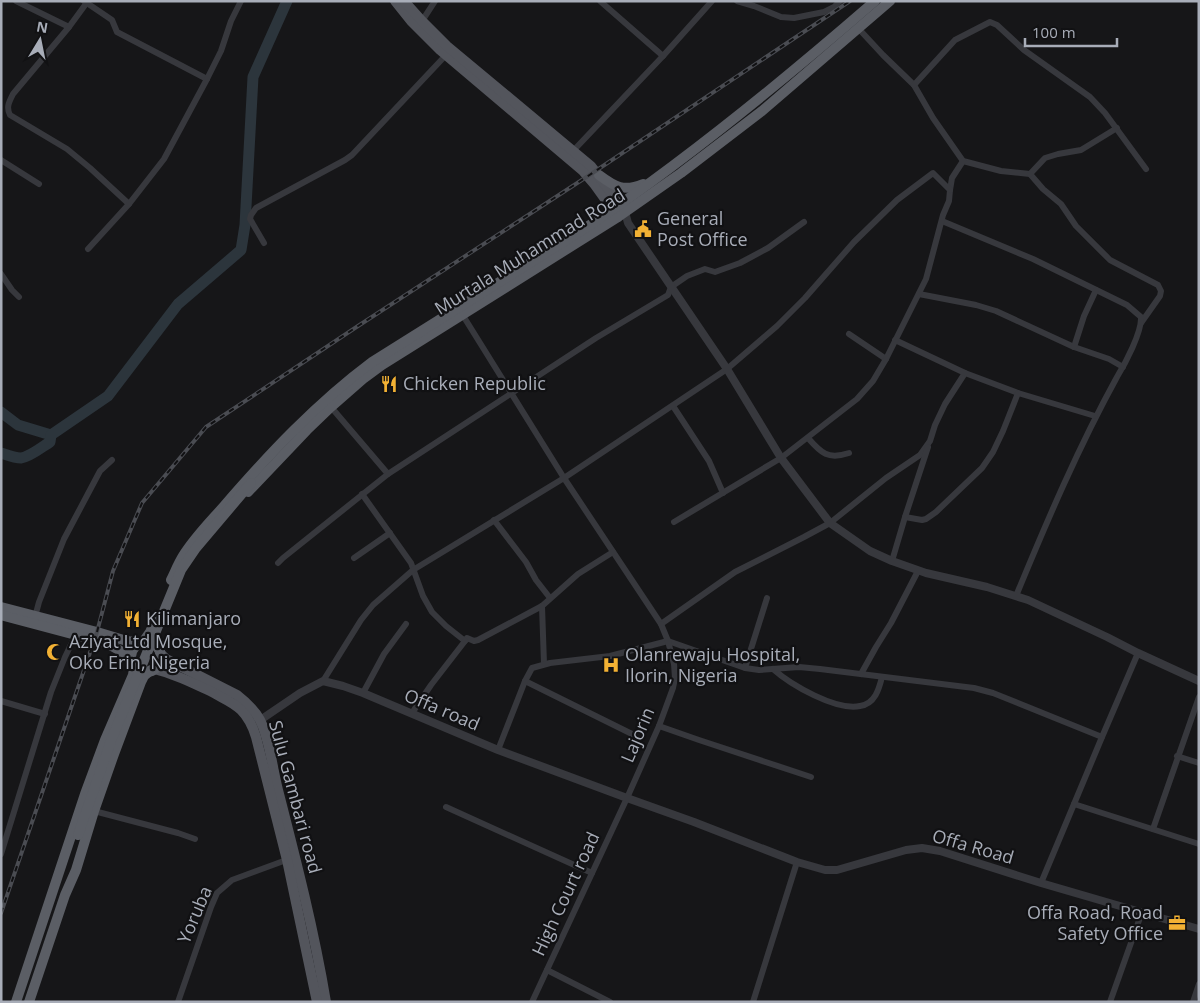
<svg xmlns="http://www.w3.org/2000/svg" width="1200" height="1003" viewBox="0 0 1200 1003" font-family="'Open Sans',sans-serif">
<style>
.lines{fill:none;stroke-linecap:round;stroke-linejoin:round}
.river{stroke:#2c353c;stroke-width:11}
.minor{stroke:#37383d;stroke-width:6}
.tertiary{stroke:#37383d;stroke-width:8}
.primary{stroke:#53555c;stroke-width:10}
.trunk{stroke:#5b5e65;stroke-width:10}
.rail-casing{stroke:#4a4c52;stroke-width:4}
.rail{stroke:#111113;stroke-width:2;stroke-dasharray:5.5;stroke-linecap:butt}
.trunk-bridge{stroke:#5b5e65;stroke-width:10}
.labels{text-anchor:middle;stroke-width:4.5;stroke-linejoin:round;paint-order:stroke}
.poi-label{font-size:18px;fill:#a8adb8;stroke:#111113;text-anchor:start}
.street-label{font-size:18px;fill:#a8adb8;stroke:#111113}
</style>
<rect width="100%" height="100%" fill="#161618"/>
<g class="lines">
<g class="river">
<polyline points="1,412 18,425 51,435"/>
<path d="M1 453C7 455 15 458 21 458 30 457 42 447 50 442L51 435 108 396 178 304 241 250 245 225 253 77 287 1"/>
</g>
<g class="minor">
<polyline points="16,1 69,27"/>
<polyline points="84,1 112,20 117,32 207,79"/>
<path d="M88 1 69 27 13 94C9 102 6 107 10 115L67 149 90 168 129 204"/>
<polyline points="600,1 663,56"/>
<polyline points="737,1 754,6 781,17 794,18 824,12 834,7 840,1"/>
<polyline points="422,21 435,1"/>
<polyline points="858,28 883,55 914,85 933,118 963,161 1001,171 1030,174 1043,189 1061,204 1076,226 1110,260 1158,285 1161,291 1160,296 1141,323"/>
<polyline points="914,85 955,40 990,22 997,25 1024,50 1090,97 1105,113 1146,169"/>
<polyline points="573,151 663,56 712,1"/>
<polyline points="1,160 39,184"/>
<polyline points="1030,174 1045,158 1058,154 1081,150 1117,128"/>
<path d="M942 221 1033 259 1127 305 1141 317C1142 332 1125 364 1117 377 1078 448 1047 521 1016 596"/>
<polyline points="264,243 250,219 251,215 256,208 345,160 352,155 446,55"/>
<polyline points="88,249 129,204 164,159 207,79 221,51 231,21 241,1"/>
<polyline points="1,274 12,290 19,297"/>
<polyline points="919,294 976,305 996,311 1074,347 1109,359 1123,367"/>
<polyline points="462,314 564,478 661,624 735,572 804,537 830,523 886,478 920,455 930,441 935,425 945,404 965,373"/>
<polyline points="849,334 886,359"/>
<polyline points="895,340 965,373 1018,393 1095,416"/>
<polyline points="1074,347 1084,316 1096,290"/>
<polyline points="673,406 709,461 723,493"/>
<polyline points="331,407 388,474"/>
<path d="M808 438C821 453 828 460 849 453"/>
<polyline points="362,494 411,563 423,596 432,612 446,626 465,641 467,638 474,641 478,640 542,606 578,574 613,552"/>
<polyline points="905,517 922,520 926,519 936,512 982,468 993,452 1003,431 1018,393"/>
<polyline points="494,520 526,562 536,580 550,598"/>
<polyline points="674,522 781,458 857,399 873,381 886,359 926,279 943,215 949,201 950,190 952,178 963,161"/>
<polyline points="354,558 390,533"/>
<polyline points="892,561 905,517 928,447"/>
<polyline points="278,563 283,558 388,474 596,338 668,295 671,287 687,276 705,269 715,272 740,263 768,248 804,222"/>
<polyline points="542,606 544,664"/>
<polyline points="35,617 39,602 64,539 100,471 112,460"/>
<polyline points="745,668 767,598"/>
<path d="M773 669C791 685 836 711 860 706 875 704 879 689 882 677"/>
<polyline points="861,674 876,647 891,623 918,571"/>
<polyline points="323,681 361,620 373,605 413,570 564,478 727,369 777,326 805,298 854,242 897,200 933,173 950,190"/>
<polyline points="525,681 632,734"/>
<polyline points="363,693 384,654 406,624"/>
<polyline points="1,701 45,714"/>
<polyline points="412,713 431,685 465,641"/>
<polyline points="659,726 699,740 811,777"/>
<polyline points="498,750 525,681 532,668 550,663 610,656 668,641 745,668 759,670 799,667 820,669 974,688 993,693 1102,737"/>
<polyline points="1177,756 1199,763"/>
<polyline points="1074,804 1199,844"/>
<polyline points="446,807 592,873"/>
<polyline points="94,811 178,833 195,839"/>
<polyline points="1153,829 1199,697"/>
<polyline points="1,854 51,692 65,657 76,634"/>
<polyline points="1041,883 1102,737 1138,653"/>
<polyline points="547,970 610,1002"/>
<polyline points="178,1002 211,907 217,893 232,880 289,859"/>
<polyline points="532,1002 627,798 659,726 673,688 675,678 674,664 668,641 661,624"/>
<polyline points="753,1002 797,862"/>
<polyline points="1110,1002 1142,912"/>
<polyline points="1193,1002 1199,984"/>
</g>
<g class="tertiary">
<polyline points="625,212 628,223 727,369 781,458 830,523 870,551 892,561 926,573 987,587 1028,600 1107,637 1138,653 1199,681"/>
<polyline points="256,723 300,693 323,681 343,686 363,693 498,750 627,798 694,822 797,862 825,870 837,870 906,850 922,848 940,851 1041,883 1199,929"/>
</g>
<g class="primary">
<polyline points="395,1 411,21 440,50 583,171 595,185 618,217"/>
<polyline points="404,1 422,21 447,46 591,166 625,211"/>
<path d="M160 653 166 659 237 695C246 702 254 709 260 720 270 740 272 767 278 790 296 860 314 930 326 1002"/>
<path d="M154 669C175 674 193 683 212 692 222 698 233 702 241 710 249 718 253 727 256 737L287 860 317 1002"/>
</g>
<g class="trunk">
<path d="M599 175C615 187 624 192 643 184"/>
<polyline points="248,492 307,430 331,407 363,379 382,365 618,217 681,173 762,111 890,1"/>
<path d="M171 580C175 572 178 564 183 556 194 538 210 522 224 506 269 454 317 403 372 362L587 227C688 159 783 81 875 1"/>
<polyline points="1,607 97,632 127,641 140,643"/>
<path d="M1 615 102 642C114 646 123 651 131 661"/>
<polyline points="143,642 150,632 155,622"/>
<circle cx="146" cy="657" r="15"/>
<polyline points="16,1002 85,794 105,740 133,675 134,667 133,664"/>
<polyline points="29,1002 65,895 76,870 94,811 114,754 141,682 144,676 151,670"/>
</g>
<g class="rail-casing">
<polyline id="rail" points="1,913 97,632 113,571 142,503 206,427 358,326 588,176 850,1"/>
</g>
<use href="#rail" class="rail"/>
<polyline class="trunk-bridge" points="78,835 112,738 181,570 196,548 251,483"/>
</g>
<defs>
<g id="civic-bare" transform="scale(1.35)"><path d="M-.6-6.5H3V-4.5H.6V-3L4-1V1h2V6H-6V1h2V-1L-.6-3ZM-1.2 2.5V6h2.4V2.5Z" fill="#f2b134" stroke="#111113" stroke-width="2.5" paint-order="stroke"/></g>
<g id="restaurant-bare" transform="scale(1.35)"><path d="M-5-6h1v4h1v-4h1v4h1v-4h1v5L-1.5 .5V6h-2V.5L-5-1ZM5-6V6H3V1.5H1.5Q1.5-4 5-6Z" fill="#f2b134" stroke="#111113" stroke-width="2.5" paint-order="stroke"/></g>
<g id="mosque-bare" transform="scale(1.35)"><path d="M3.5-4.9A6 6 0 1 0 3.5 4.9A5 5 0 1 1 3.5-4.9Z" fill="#f2b134" stroke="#111113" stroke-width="2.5" paint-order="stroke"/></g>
<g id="hospital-bare" transform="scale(1.35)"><path d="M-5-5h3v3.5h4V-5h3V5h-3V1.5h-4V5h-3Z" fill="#f2b134" stroke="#111113" stroke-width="2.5" paint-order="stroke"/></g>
<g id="office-bare" transform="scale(1.35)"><path d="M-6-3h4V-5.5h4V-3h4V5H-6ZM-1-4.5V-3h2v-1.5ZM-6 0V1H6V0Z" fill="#f2b134" stroke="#111113" stroke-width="2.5" paint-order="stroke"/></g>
</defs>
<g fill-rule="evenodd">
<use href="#civic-bare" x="643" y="229"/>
<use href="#restaurant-bare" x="389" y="384"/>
<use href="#restaurant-bare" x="132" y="619"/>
<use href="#mosque-bare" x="55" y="652"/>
<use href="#hospital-bare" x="611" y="665"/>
<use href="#office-bare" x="1177" y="923"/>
</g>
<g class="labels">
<g class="poi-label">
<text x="657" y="225">General<tspan x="657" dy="21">Post Office</tspan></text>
<text x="403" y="390">Chicken Republic</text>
<text x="146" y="625">Kilimanjaro</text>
<text x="69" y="648">Aziyat Ltd Mosque,<tspan x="69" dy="21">Oko Erin, Nigeria</tspan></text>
<text x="625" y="661">Olanrewaju Hospital,<tspan x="625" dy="21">Ilorin, Nigeria</tspan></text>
<text x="1163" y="919" text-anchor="end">Offa Road, Road<tspan x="1163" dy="21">Safety Office</tspan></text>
</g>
<g class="street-label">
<text transform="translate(530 252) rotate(-32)" y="6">Murtala Muhammad Road</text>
<text transform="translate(442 710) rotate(23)" y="6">Offa road</text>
<text transform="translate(638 735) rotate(-67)" y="6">Lajorin</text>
<text transform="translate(295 797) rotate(75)" y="6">Sulu Gambari road</text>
<text transform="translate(973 847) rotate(16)" y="6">Offa Road</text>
<text transform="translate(566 894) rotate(-65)" y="6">High Court road</text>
<text transform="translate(195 915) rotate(-67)" y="6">Yoruba</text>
</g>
</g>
<rect width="1200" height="1003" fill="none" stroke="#a8adb8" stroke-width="5"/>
<g transform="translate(40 40) rotate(10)" stroke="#111113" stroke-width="4" paint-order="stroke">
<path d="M0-4L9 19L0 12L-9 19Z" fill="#a8adb8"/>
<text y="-8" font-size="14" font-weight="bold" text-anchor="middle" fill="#a8adb8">N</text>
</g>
<path d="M1025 38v8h92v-8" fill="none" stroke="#a8adb8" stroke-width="2.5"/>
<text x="1032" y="38" font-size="15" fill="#a8adb8" stroke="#111113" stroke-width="4" paint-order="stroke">100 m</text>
</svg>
